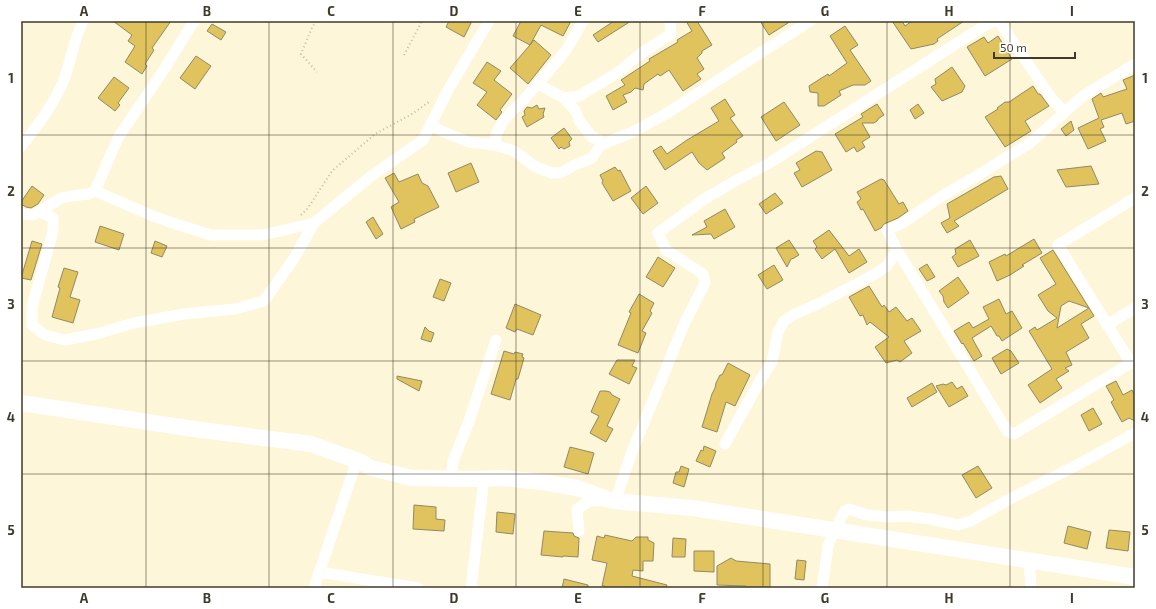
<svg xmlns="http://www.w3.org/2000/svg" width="1156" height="609" viewBox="0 0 1156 609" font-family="'Exo 2',sans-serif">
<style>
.building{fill:#e0c35c;stroke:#918866}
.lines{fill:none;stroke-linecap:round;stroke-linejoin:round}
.path{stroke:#c2bba3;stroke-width:2;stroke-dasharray:1 3;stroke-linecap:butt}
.street{stroke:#fff;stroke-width:11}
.secondary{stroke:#fff;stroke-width:16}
.grid{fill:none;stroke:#3f3a2c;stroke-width:1;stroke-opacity:0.55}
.neatline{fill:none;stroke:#3f3a2c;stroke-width:1.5}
.grid-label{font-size:13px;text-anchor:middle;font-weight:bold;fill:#3f3a2c}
</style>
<rect width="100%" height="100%" fill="#fef6d9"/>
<g class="building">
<polygon points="113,21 171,21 152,48 154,50 145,64 147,66 142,74 125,62 135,46 128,41 132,35"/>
<polygon points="449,21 472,21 464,37 446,27"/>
<polygon points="521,21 571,21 563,36 541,25 530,45 534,40 551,55 528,84 510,68 530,45 513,36"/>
<polygon points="614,21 631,21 598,42 593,35"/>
<polygon points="686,21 697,21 712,45 702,51 702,53 697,58 704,69 697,74 701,79 683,91 669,70 660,76 658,74 644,84 643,90 635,88 631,92 623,95 627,102 613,110 606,96 625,85 621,80 650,61 649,59 678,42 677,40 692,31"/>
<polygon points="760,21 791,21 769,35"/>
<polygon points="892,21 902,21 905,26 912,21 964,21 937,39 938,41 934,44 911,49"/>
<polygon points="212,24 226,32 221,40 207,31"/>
<polygon points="845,26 858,45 850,50 871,81 865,85 853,85 839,91 841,95 824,106 818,106 818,93 810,92 809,86 828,74 829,76 847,63 830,36"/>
<polygon points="998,36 1012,59 985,76 967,47 984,37 988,43"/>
<polygon points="196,56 211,66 195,89 180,78"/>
<polygon points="487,62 501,71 494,80 512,94 500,110 502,112 496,120 477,105 487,92 473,83"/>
<polygon points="952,67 965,86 962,92 942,101 931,87 936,84 935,79"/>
<polygon points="1135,75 1135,121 1126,124 1122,113 1101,120 1104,127 1100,129 1106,141 1088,149 1078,128 1099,118 1092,99 1101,93 1103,97 1127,89 1123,80"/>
<polygon points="114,77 129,88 118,103 120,105 115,111 98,98"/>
<polygon points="1033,86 1038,94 1040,94 1049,106 1025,121 1031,131 1005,147 985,117 998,109 997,108 1005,102 1009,102"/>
<polygon points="725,99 735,115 730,118 743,136 736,140 737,142 722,153 725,158 707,170 699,163 692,152 665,170 653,151 661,146 667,154 687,140 719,121 711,108"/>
<polygon points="784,102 800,125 776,141 761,117"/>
<polygon points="877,104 884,115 879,118 877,121 874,123 862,123 870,137 862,142 865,147 857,152 854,147 846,152 835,134 863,117 861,114"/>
<polygon points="918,104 924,113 915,119 910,110"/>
<polygon points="537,105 539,109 545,108 543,114 544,117 527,127 522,117 525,115 524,111 527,107 532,108"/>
<polygon points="1071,121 1074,130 1066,136 1061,129"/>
<polygon points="564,128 572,139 569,142 570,146 564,149 561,147 559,149 551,138"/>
<polygon points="816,151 822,152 832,170 802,187 794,173 800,170 796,163"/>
<polygon points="471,163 479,182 456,192 448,173"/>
<polygon points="1091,166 1099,184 1066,187 1057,170"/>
<polygon points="615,167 618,171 620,170 631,191 613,201 602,183 603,181 600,175"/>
<polygon points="394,173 399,182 418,174 422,183 428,186 439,207 414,219 415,222 401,229 391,207 399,202 385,178"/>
<polygon points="1001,176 1008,189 954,221 959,226 947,233 941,223 950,218 947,204 994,177"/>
<polygon points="881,179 884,180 899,204 903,202 908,211 898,218 884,224 881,228 875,231 863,209 861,210 857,202 861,199 857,192"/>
<polygon points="32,186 44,195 38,204 31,208 26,207 21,204 21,202"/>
<polygon points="646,186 658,203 643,214 631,198"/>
<polygon points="775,193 783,203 766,214 759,204"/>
<polygon points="725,209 735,227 714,239 711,234 692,235 707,227 704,221"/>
<polygon points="373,217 383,234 376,239 366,222"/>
<polygon points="100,226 124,234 119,250 95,242"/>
<polygon points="829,230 849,256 859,249 867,262 849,273 835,249 822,259 815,249 817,247 813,241"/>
<polygon points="1034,239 1042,253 1022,265 1024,266 1010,275 997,281 989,262 1005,254 1006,256"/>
<polygon points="789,240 799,255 794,258 791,259 787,267 776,248"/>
<polygon points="970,240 979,256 958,267 952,257 956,254 955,249"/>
<polygon points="32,241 42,244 31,280 21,278"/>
<polygon points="155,241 167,246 162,257 151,253"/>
<polygon points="1053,250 1089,308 1069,301 1061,306 1057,328 1089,308 1094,316 1081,324 1089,338 1066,352 1072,365 1065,368 1069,371 1056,379 1062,388 1040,403 1028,385 1052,369 1029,331 1035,327 1037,330 1057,318 1048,311 1038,295 1056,284 1040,258"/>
<polygon points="658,257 675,268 663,287 646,277"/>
<polygon points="927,264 935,277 927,281 919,269"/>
<polygon points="774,265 783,280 767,289 758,275"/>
<polygon points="64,268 78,272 70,297 80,300 73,323 52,317 60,288 58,287"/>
<polygon points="958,277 969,293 948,308 944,302 943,296 939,291"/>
<polygon points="440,279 451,283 444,301 433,297"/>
<polygon points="869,286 882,307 884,305 889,312 896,307 907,321 912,318 921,331 904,341 912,353 900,362 897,360 886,363 875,347 889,337 870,322 867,325 863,315 860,316 849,297"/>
<polygon points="639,294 654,303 650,311 652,313 642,331 646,333 638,353 618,345 631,313 629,312"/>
<polygon points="999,299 1006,314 1012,311 1022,328 1002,341 999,336 997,336 991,326 972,338 982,356 974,361 963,343 962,344 954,331 969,322 973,328 989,319 983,307"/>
<polygon points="515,304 541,315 533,335 517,329 515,332 506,328"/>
<polygon points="425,327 429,331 434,333 431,342 421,339"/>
<polygon points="1007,349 1011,351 1019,363 1001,374 992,358"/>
<polygon points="504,351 514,354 515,352 523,354 522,357 524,358 518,379 516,379 510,400 491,394"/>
<polygon points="617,360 635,360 632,366 637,368 629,384 609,374"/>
<polygon points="728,363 750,375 735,406 726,402 717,432 702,427 712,394 715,388 716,383 720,375 722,375"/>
<polygon points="397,376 422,381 419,391 397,379"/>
<polygon points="1116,381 1123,395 1132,390 1135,396 1135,421 1129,418 1122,422 1111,402 1114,400 1106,386"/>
<polygon points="952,382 957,389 962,386 968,396 949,407 936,386 943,384 946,385"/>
<polygon points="932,383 937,392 912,407 907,398"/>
<polygon points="600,391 606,391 610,392 612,395 620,399 607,426 613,429 606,442 590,433 599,416 591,412"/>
<polygon points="1093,408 1102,424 1089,431 1081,415"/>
<polygon points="704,446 716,451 710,467 696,461 701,450 703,451"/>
<polygon points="570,447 594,453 588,474 564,467"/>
<polygon points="681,466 689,469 684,487 673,483 676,472 679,472"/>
<polygon points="978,466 992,488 976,498 962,475"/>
<polygon points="414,505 436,507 436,519 445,520 444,531 413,529"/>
<polygon points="497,512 515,514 513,534 496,532"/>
<polygon points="1068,526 1091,532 1087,549 1064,543"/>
<polygon points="1109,530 1130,532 1128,551 1106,548"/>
<polygon points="544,531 573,533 574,536 579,538 578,557 563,556 563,557 541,555"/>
<polygon points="605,535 632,541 636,537 648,537 648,540 654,543 653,561 643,561 643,571 633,570 632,576 667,585 666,588 605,588 605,586 602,586 607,563 592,560 597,536 604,538"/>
<polygon points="673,538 686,539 685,557 672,557"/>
<polygon points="694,551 714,551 714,572 694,571"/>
<polygon points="731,558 736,561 770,564 770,588 746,588 746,586 717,585 717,566"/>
<polygon points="797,560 806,561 804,580 795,579"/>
<polygon points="564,579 588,585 588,588 562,588"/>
</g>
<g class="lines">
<g class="path">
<polyline points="316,21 312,28 301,54 317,72"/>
<polyline points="404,55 422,21"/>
<polyline points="301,215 308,208 332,171 375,134 412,114 429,102"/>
</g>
<g class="street">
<polyline points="670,21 671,34 643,52 620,71 609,78 579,96 564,98 575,110 580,122 592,137 605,143 631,133 664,115 810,21"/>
<polyline points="999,21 1052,99 1064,112"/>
<polyline points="1135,64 1083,96 1030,143 975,177 942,196 901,224 887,230 897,250 1007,431 1014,434 1131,363 1058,245 1135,198"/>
<polyline points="538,84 564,98"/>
<polyline points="431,124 441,131 469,142 495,145 514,151 536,167 552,173 560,173 575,165 592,158 600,146 605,143"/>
<polyline points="495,145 496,135 502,123 512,111 521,103 565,52 583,21"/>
<path d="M21 147C37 126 54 104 64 80 71 60 74 40 83 21"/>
<polyline points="95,191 153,216 179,225 211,235 263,235 314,223"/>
<polyline points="40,212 53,218 53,231 32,307 32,325 45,335 65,340 96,334 134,323 184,314 235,309 264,301 293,260 314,223 370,177 423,140 448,90 489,21"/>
<polyline points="21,214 33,215 62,198 71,196 89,194 95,191 118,138 167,65 192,24 195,21"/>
<polyline points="1107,325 1135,308"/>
<polyline points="725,444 761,379 772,362 778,332 784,321 793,315 820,303 877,273 888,265 897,250"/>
<polyline points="451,479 453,461 468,424 496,340"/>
<polyline points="837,530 840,519 845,511 849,509 867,515 888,517 906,516 930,519 958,525 971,521 1006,501 1079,464 1135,433"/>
<polyline points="579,531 577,509 590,501 615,501 632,452 685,322 705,283 703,274 666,250 658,233 706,198 737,180 771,162 984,26 995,21"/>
<polyline points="1029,560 1031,588"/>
<polyline points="319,572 418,588"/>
<polyline points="314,588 357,460"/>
<polyline points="471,588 484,479"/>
<polyline points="822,588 828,546 834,530"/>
</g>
<polyline class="secondary" points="21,403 194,429 311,444 361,462 371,468 412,478 474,479 502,478 542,482 577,488 613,501 692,508 1135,577"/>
</g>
<path class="grid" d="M146 21V588M269 21V588M393 21V588M516 21V588M640 21V588M763 21V588M887 21V588M1010 21V588M21 135H1135M21 248H1135M21 361H1135M21 474H1135"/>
<rect width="1156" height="609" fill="none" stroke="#ffffff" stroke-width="44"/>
<path d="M994 52v6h81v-6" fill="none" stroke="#3f3a2c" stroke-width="2"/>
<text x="1000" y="52" font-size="12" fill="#3f3a2c" stroke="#ffffff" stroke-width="3" paint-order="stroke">50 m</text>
<rect x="22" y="22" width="1112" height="565" class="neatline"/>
<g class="grid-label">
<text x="84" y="16">A</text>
<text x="207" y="16">B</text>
<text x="331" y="16">C</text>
<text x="454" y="16">D</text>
<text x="578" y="16">E</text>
<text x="702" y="16">F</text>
<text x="825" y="16">G</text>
<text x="949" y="16">H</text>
<text x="1072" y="16">I</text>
<text x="11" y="83">1</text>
<text x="1145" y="83">1</text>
<text x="11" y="196">2</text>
<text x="1145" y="196">2</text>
<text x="11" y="309">3</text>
<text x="1145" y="309">3</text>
<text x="11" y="422">4</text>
<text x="1145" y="422">4</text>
<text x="11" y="535">5</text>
<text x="1145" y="535">5</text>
<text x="84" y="603">A</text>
<text x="207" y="603">B</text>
<text x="331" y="603">C</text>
<text x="454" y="603">D</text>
<text x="578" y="603">E</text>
<text x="702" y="603">F</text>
<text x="825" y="603">G</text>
<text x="949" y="603">H</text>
<text x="1072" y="603">I</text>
</g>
</svg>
